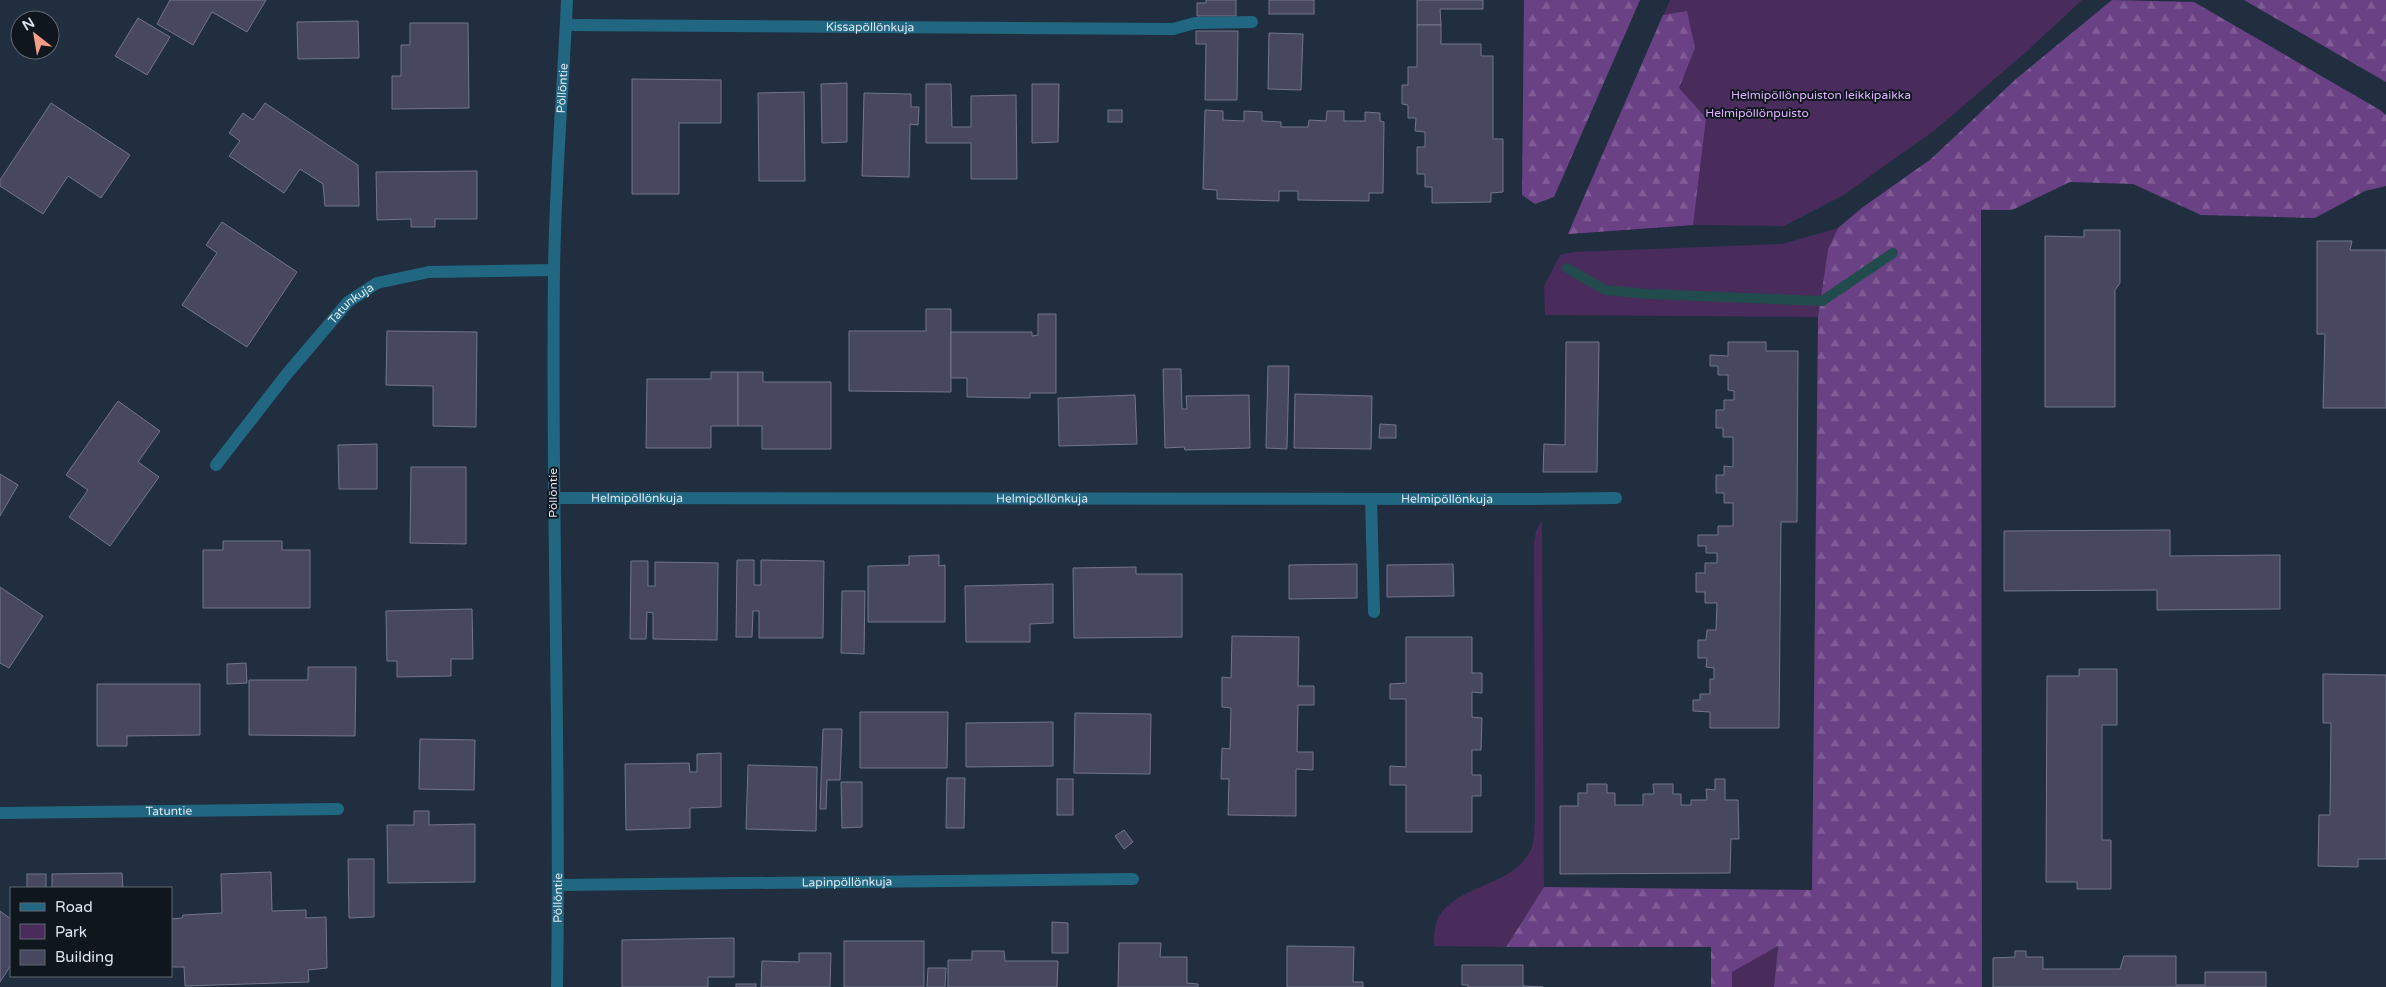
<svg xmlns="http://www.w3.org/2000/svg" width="2386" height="987" viewBox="0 0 2386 987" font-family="'Varela Round',sans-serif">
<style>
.green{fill:#492b5c}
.forest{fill:url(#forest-firs)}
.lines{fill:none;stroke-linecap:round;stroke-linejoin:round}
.stream{stroke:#214b4c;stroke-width:10}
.building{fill:#47485f;stroke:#73758d}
.service{stroke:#216781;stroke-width:12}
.minor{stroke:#216781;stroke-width:12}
.labels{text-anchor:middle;stroke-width:4;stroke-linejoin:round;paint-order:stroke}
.street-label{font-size:12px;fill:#dce5f0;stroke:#0f161e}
.park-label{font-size:12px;fill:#deb0fe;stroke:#0f161e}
</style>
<defs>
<pattern id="forest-firs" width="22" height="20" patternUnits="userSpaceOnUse" patternTransform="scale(1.25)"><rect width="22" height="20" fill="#6b4186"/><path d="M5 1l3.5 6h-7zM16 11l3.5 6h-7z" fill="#805c97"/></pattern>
</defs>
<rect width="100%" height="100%" fill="#202e3f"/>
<g class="green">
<polygon points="1670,0 2082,0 2025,53 1935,130 1842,196 1784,226 1693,225 1568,234"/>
<polygon points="1838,228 1828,249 1818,317 1545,315 1544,286 1560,255 1573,252 1782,244"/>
<path d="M1542 521 1544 887 1506 947 1434 946C1434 935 1434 922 1441 913 1463 884 1511 885 1529 853 1535 845 1534 829 1535 819L1534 544 1536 531Z"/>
<polygon points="1778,945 1774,987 1732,987 1732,972"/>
</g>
<g class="forest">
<polygon points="1524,0 1640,0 1554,197 1535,204 1522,195"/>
<polygon points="2112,0 2194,2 2380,110 2386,115 2386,186 2365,191 2315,218 2201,215 2133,184 2070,182 2012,210 1981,210 1982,987 1774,987 1778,946 1732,972 1732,987 1711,987 1711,947 1506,947 1544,887 1812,890 1818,317 1828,249 1838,228 1863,207 1931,159 2016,79"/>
<polygon points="2244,0 2386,0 2386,82"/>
<polygon points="1687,11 1695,48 1679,88 1706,118 1693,225 1568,234 1663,15"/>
</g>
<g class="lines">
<polyline class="stream" points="1567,268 1605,290 1647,294 1822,301 1893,253"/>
</g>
<g class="building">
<polygon points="170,0 266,0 247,32 212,12 193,45 157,24"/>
<polygon points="1206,0 1236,0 1236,16 1197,16 1197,3 1206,3"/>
<rect x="1269" y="0" width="45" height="14"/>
<polygon points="1417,0 1483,0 1483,9 1440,9 1441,25 1417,25"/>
<polygon points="138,18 170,37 147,75 115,56"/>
<polygon points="358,21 359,58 298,59 297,22"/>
<polygon points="410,23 468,23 469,108 392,109 392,76 401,76 401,45 410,45"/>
<polygon points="1417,25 1441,25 1441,44 1481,44 1481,56 1493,56 1493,139 1503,139 1503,192 1491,193 1491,202 1432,203 1432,187 1425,187 1425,174 1417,174 1417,147 1425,147 1425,132 1415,131 1416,118 1408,118 1408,105 1402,104 1402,85 1408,85 1408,67 1417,67"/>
<polygon points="1196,31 1238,31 1237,100 1205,100 1206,44 1196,44"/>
<polygon points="1269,33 1303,34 1301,90 1268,89"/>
<polygon points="632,79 721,80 721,123 679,123 679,194 632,194"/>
<polygon points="847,83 847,142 822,143 821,84"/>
<polygon points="926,84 951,84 952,127 971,127 971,96 1016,95 1017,179 971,179 971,143 926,143"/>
<polygon points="1032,84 1059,84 1058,142 1032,143"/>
<polygon points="804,92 805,181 759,181 758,93"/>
<polygon points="864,93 911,94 911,107 919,107 918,125 910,124 909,177 862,176"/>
<polygon points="51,103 130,155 101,198 68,176 43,214 0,186 0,180"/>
<polygon points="265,103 358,165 359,206 325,206 323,184 300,169 284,193 229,156 240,141 229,133 243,113 253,120"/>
<rect x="1108" y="110" width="14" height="12"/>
<polygon points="1205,110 1223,111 1223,120 1244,121 1244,111 1262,112 1262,121 1281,122 1281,127 1308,127 1309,120 1326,121 1327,111 1344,111 1344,121 1365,121 1365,112 1380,113 1380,121 1384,122 1383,193 1369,193 1369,201 1298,200 1298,191 1279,191 1279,201 1217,199 1217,190 1203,189"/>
<polygon points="477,171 477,219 435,219 435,227 411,227 411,219 377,220 376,172"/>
<polygon points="222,222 297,272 247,347 182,305 217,253 206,245"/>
<polygon points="2084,230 2120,230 2120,283 2115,290 2115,407 2045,407 2045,236 2084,237"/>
<polygon points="2317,241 2352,241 2350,250 2386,250 2386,408 2323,408 2325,334 2317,334"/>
<polygon points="926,309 951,309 951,392 849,391 849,331 926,331"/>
<polygon points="1038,314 1056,314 1056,393 1030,393 1030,398 967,397 967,378 951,378 951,332 1032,332 1032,336 1038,335"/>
<polygon points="387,331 477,332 476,427 433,426 433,386 386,385"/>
<polygon points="1566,342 1599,342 1597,472 1543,472 1544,444 1565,445"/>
<polygon points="1728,342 1766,342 1766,351 1798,351 1797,522 1781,522 1779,728 1710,728 1710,712 1693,711 1693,700 1700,700 1700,694 1710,694 1710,679 1714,679 1714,668 1706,667 1707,658 1698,658 1698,640 1706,640 1707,630 1716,630 1717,603 1705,603 1705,592 1696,592 1696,573 1705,573 1705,563 1717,563 1717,553 1706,553 1706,546 1698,546 1698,535 1718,535 1718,526 1733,526 1733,503 1724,503 1724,493 1716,493 1716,475 1724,475 1724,466 1733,467 1733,437 1723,437 1723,428 1716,428 1716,410 1724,410 1724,400 1734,400 1734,391 1728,390 1728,375 1718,375 1718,366 1710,366 1710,355 1728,356"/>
<polygon points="1268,366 1289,366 1287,449 1266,448"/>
<polygon points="1163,369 1181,369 1182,409 1187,409 1186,396 1249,395 1250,448 1185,450 1184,447 1165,448"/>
<polygon points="711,372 738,372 738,426 711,426 711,448 646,448 647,379 711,379"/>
<polygon points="738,372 763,372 763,382 831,382 831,449 762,449 762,426 738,426"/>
<polygon points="1295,394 1372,396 1371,449 1294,448"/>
<polygon points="1135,395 1137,444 1059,446 1058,398"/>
<polygon points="118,401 160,431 138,462 159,477 110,546 69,517 88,490 66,475"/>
<polygon points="1380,424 1396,425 1396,438 1379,438"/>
<polygon points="377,444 377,489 339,489 338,445"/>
<polygon points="411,467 466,467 466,544 410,543"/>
<polygon points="0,474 18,485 0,516"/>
<polygon points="2170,530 2170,556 2280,555 2280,609 2157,610 2157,590 2004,591 2004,531"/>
<polygon points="223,541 282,541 282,550 310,550 310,608 203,608 203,550 223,550"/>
<polygon points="939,555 939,566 945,565 945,622 868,622 868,566 909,565 909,556"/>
<polygon points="737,560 754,560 754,585 761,585 761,560 824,561 823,638 759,638 759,611 753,611 752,637 736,637"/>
<polygon points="631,561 648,561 648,586 655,586 655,562 718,563 717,640 653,639 653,613 647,612 646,639 630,639"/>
<polygon points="1357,564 1357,598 1289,599 1289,565"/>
<polygon points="1453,564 1454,596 1387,597 1387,565"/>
<polygon points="1136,567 1136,574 1182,574 1182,637 1074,638 1073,568"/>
<polygon points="1053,584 1053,623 1030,624 1030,642 966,642 965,586"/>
<polygon points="0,587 43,616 9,668 0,663"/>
<polygon points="842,591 865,591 864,654 841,653"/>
<polygon points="472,609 473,659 451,659 451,676 397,677 397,661 387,661 386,611"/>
<polygon points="1232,636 1299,637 1298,686 1314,686 1314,705 1298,705 1297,752 1313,752 1313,770 1296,769 1296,816 1228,815 1229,779 1221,779 1222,748 1230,749 1231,708 1222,707 1222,677 1231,678"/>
<polygon points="1406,637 1472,637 1472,673 1482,673 1482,693 1472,692 1472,717 1482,718 1481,750 1472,750 1472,775 1481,775 1481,796 1472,796 1472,832 1406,832 1406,785 1390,785 1390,766 1406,767 1406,699 1390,699 1390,684 1406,683"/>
<polygon points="246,663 247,683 227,684 227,664"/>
<polygon points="308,667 356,667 355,736 249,735 249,680 308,680"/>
<polygon points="2079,669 2117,669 2117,725 2102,725 2102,840 2111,840 2111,889 2077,889 2077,882 2046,882 2047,676 2079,676"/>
<polygon points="2323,674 2386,675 2386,859 2358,859 2358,867 2318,866 2319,815 2330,815 2331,723 2323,723"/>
<polygon points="97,684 200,684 200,735 127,736 127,746 97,746"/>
<polygon points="860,712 948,712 947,768 860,768"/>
<polygon points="1075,713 1151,714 1150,774 1074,773"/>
<polygon points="1053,722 1053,766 966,767 966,723"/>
<polygon points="823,729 842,729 840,780 827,780 826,809 820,809"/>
<polygon points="420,739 475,740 474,790 419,789"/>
<polygon points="721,753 721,807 690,808 690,828 626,830 625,764 689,763 690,772 697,772 697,754"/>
<polygon points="748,765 817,767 816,831 746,829"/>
<polygon points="947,778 965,778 964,828 946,828"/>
<rect x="1057" y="779" width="16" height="36"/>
<polygon points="1715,779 1725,779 1725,800 1738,800 1739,839 1731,839 1730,873 1560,874 1560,806 1578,806 1578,793 1587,793 1587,784 1607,784 1607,793 1615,793 1615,805 1643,805 1643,794 1654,794 1653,784 1673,784 1673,794 1681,794 1681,805 1691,805 1691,800 1707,800 1706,789 1715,790"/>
<polygon points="841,782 862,782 862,827 842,828"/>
<polygon points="414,811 429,811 429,825 475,824 475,882 388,883 387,825 414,825"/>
<polygon points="1124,830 1133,842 1124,849 1115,836"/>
<polygon points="348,859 374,859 374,917 349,918"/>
<polygon points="271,872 272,911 306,910 306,918 326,917 327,968 308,970 309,982 185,986 184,967 171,967 171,919 182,918 183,915 222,913 221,874"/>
<polygon points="122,873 123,888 52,888 52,874"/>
<rect x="27" y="874" width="19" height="14"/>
<polygon points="0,911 11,919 11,965 0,982"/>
<polygon points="1052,922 1068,923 1068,953 1052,953"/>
<polygon points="734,938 734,977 708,977 708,987 622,987 622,940"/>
<rect x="844" y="941" width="80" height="46"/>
<polygon points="1119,943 1161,943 1160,957 1187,957 1187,983 1198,984 1198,987 1118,987"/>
<polygon points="1287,946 1354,947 1353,982 1363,982 1363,987 1287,987"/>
<polygon points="972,951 1004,951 1005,961 1058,961 1057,987 948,987 948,960 972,960"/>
<polygon points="2015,951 2026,951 2026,957 2043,957 2043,969 2120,969 2124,956 2176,956 2176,985 2205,985 2205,972 2266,972 2266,987 1993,987 1993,958 2015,957"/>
<polygon points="799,953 831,953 830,987 761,987 762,961 799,962"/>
<polygon points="1462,965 1523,965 1523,986 1543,987 1468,987 1468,985 1462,985"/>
<polygon points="928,968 946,968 945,987 927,987"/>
<rect x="736" y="984" width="20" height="3"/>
</g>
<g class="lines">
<g class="service">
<polyline points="1173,29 1195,23 1252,22"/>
<polyline points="1371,499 1374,612"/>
<polyline points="1530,499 1616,498"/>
</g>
<g class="minor">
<path id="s1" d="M566 25 1173 29"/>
<path id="s2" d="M216 465 286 375 348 302 377 283 429 272 554 270"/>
<path id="s3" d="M553 498 1530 499"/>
<path id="s4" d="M0 813 338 809"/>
<path id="s5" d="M559 885 1133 879"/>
<path id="s6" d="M557 987C561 749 551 511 554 273 555 182 563 91 567 0"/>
</g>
</g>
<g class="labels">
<g class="street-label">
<text dy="4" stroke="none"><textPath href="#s1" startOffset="304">Kissapöllönkuja</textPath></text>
<text dy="4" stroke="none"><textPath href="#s6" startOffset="899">Pöllöntie</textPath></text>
<text dy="4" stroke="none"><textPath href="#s2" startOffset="211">Tatunkuja</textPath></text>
<text transform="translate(553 493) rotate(-90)" y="4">Pöllöntie</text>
<text dy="4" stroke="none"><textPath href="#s3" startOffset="84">Helmipöllönkuja</textPath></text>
<text dy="4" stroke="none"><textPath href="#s3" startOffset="489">Helmipöllönkuja</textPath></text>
<text dy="4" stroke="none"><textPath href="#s3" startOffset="894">Helmipöllönkuja</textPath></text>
<text dy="4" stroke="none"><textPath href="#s4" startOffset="169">Tatuntie</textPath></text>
<text dy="4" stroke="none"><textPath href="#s5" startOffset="288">Lapinpöllönkuja</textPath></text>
<text dy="4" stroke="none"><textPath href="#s6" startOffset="89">Pöllöntie</textPath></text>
</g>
<g class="park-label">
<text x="1821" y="99">Helmipöllönpuiston leikkipaikka</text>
<text x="1757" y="117">Helmipöllönpuisto</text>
</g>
</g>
<rect x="10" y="887" width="162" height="90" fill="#0f161e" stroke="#616972"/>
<rect x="20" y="903" width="25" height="8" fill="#216781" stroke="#616972"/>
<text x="55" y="912" font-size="15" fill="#dce5f0">Road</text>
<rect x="20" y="924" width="25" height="15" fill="#492b5c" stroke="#616972"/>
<text x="55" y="937" font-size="15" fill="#dce5f0">Park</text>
<rect x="20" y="950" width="25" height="15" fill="#47485f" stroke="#616972"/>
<text x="55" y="962" font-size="15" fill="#dce5f0">Building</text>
<g transform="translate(35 35) rotate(329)"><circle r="24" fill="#0f161e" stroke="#616972"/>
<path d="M0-4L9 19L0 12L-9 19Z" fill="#f49e88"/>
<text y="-8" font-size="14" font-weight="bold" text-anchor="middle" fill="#dce5f0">N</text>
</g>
</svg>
